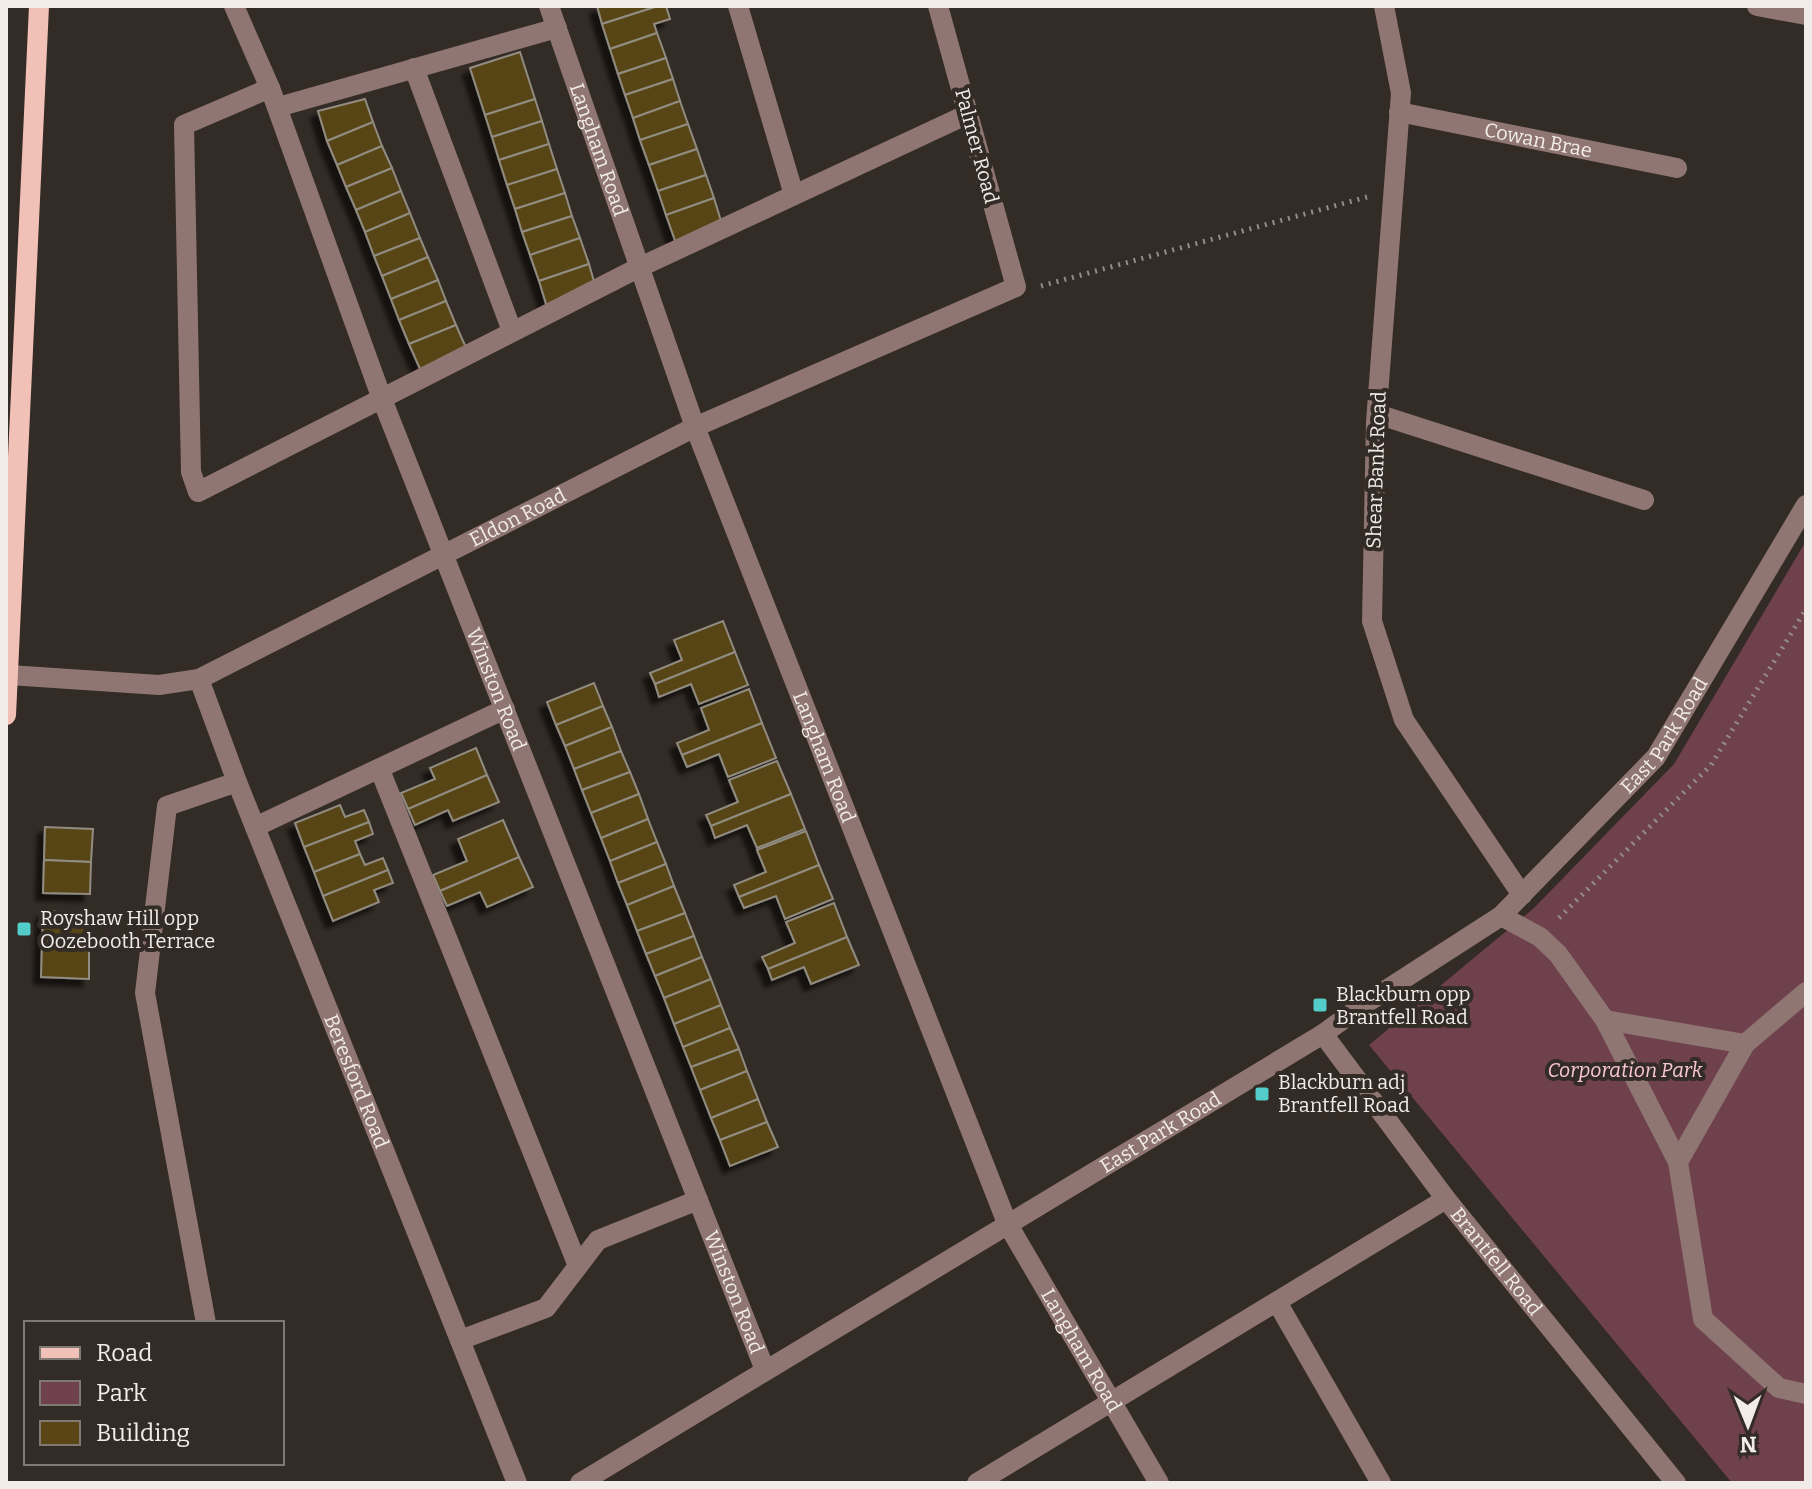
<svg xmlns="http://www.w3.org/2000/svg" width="1812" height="1489" viewBox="0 0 1812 1489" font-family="Bitter,serif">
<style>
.green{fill:#6f414c}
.building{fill:#594516;stroke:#918c82;stroke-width:2;filter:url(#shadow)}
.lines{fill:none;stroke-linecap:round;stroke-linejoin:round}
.path{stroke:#938c87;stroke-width:5;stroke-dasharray:2 6;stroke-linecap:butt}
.minor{stroke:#8f7672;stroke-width:20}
.major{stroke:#f1c0b6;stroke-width:20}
.poi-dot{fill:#53cdca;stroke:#332b25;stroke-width:3}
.labels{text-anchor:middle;stroke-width:8;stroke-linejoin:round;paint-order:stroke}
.street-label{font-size:20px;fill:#f2ece8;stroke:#332b25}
.poi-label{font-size:20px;fill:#f2ece8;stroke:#332b25;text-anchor:start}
.park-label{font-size:20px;font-style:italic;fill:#f9c7d2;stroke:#332b25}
</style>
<defs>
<filter id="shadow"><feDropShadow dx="-7" dy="7" stdDeviation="2" flood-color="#0009"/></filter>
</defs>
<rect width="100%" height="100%" fill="#332b25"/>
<polygon class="green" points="1806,541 1806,1483 1732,1483 1369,1045 1534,908 1674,764"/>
<g class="building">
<polygon points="597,6 658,6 602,24"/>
<polygon points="658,6 666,6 670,19 654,24 657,33 610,49 602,24"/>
<polygon points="657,33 666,58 618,74 610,49"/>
<polygon points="520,52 535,99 485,115 470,68"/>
<polygon points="666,58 673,79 625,95 618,74"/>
<polygon points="673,79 680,101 633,118 625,95"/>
<polygon points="365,99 373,122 327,141 318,111"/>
<polygon points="535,99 542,121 492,137 485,115"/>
<polygon points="680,101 688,124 640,140 633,118"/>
<polygon points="542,121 549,144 499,160 492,137"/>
<polygon points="373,122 382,146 337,165 327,141"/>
<polygon points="688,124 697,149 649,165 640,140"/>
<polygon points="549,144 557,169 507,185 499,160"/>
<polygon points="382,146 392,168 346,187 337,165"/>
<polygon points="697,149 706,175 658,191 649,165"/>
<polygon points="392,168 401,191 356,210 346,187"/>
<polygon points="557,169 565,193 515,209 507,185"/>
<polygon points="706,175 714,198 666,215 658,191"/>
<polygon points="401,191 410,213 365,232 356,210"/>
<polygon points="565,193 572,216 522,232 515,209"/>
<polygon points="714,198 721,221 677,246 666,215"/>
<polygon points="410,213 420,238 374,256 365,232"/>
<polygon points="572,216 580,238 530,255 522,232"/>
<polygon points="420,238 428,257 382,276 374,256"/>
<polygon points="580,238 589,264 539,281 530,255"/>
<polygon points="428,257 438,280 391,299 382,276"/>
<polygon points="589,264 595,285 547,307 539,281"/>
<polygon points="438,280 446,301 399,320 391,299"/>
<polygon points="446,301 456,325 409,344 399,320"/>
<polygon points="456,325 467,350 420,369 409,344"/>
<polygon points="723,621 735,652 655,684 650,673 682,660 674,640"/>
<polygon points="735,652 748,685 699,704 691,684 659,697 655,684"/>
<polygon points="594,683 603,706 556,725 547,702"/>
<polygon points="749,689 762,723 682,755 677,743 709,730 701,708"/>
<polygon points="603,706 612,727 565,746 556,725"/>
<polygon points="762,723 776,758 728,777 719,754 687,767 682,755"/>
<polygon points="612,727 621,751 574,769 565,746"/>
<polygon points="476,748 487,775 408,809 401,793 435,779 430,768"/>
<polygon points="621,751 630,772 582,790 574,769"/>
<polygon points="777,761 791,794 711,826 706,815 738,802 729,780"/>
<polygon points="630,772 639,794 591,813 582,790"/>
<polygon points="487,775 499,802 453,821 448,810 415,825 408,809"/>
<polygon points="639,794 648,819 601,838 591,813"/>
<polygon points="791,794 805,829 757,848 747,825 715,838 711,826"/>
<polygon points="340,805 345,817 364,810 369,822 304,847 295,823"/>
<polygon points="648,819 657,842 610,861 601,838"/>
<polygon points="503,820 519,857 440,891 433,875 467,861 458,839"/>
<polygon points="369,822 373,834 355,841 360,854 314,872 304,847"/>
<polygon points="45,827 93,829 91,862 44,860"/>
<polygon points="806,831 819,865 739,897 734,885 766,872 757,850"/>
<polygon points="657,842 666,864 618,883 610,861"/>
<polygon points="360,854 365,865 383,858 388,870 323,896 314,872"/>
<polygon points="519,857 533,887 487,907 480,892 447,906 440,891"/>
<polygon points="44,860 91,862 90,894 43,893"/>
<polygon points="666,864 674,886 627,905 618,883"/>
<polygon points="819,865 833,899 785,919 776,896 744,908 739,897"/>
<polygon points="388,870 393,883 374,890 379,902 333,921 323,896"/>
<polygon points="674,886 685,913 637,931 627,905"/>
<polygon points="834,903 847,937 768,969 762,957 795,943 786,922"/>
<polygon points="43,911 91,913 89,946 42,944"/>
<polygon points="685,913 694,936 646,954 637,931"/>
<polygon points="694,936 702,957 655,976 646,954"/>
<polygon points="847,937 859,965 811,984 804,967 772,980 768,969"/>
<polygon points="42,944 89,946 89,979 41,977"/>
<polygon points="702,957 711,979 664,998 655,976"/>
<polygon points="711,979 721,1005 674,1024 664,998"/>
<polygon points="721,1005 730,1028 683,1047 674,1024"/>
<polygon points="730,1028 739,1049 691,1067 683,1047"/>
<polygon points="739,1049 747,1071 700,1090 691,1067"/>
<polygon points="747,1071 758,1099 711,1118 700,1090"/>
<polygon points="758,1099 767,1122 720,1140 711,1118"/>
<polygon points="767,1122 778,1147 730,1166 720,1140"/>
</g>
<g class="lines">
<g class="path">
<polyline points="1041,286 1367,197"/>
<polyline points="1559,918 1711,765 1806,609"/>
</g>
<g class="minor">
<path id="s1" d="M234 6 270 88 382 399 765 1370"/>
<path id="s2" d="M549 6 695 427 1007 1223 1159 1483"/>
<polyline points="738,6 794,195"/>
<polyline points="1384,6 1401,93 1376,422 1372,621 1404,720 1522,895"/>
<polyline points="1757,6 1806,15"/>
<polyline points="414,68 512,331"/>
<polyline points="270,88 184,125 191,472 198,492 638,268 968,114"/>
<polyline points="278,107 557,28"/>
<path id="s3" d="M1399 112 1677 168"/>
<polyline points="1377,414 1644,500"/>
<path id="s4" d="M9 675 159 685 199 679 695 427 1016 287 938 6"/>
<path id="s5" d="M199 679 237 782 517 1483"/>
<polyline points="380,770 578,1266"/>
<polyline points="255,827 505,709"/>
<polyline points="1501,916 1540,937 1558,954 1605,1020 1745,1044 1806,992"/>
<polyline points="1605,1020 1678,1162"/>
<path id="s6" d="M1323 1034 1446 1199 1676 1483"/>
<polyline points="1745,1044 1678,1162 1703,1319 1779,1388 1806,1394"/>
<polyline points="1277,1302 1381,1483"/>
<polyline points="206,1323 145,993 167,806 237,782"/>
<polyline points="460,1340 546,1308 598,1240 698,1200"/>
<path id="s7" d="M580 1483 1323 1034 1363 1005 1501 916 1656 757 1806 505"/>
<polyline points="977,1483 1446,1199"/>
</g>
<polyline class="major" points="6,715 39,6"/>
</g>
<g class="poi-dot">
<rect x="16" y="921" width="16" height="16" rx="4"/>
<rect x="1312" y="997" width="16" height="16" rx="4"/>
<rect x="1254" y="1086" width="16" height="16" rx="4"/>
</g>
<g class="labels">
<g class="street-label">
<text dy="7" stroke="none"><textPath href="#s3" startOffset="142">Cowan Brae</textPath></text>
<text transform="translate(977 146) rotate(75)" y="7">Palmer Road</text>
<text dy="7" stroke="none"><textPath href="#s2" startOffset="152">Langham Road</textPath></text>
<text transform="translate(1376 470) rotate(-88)" y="7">Shear Bank Road</text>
<text dy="7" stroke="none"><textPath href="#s4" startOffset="548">Eldon Road</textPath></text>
<text dy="7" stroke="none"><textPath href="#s1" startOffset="732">Winston Road</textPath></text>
<text dy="7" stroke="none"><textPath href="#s7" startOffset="1326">East Park Road</textPath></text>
<text dy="7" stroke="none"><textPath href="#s2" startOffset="800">Langham Road</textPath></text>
<text dy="7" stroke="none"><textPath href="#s5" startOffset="432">Beresford Road</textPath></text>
<text dy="7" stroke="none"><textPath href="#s7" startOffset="678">East Park Road</textPath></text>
<text dy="7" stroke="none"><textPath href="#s6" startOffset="286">Brantfell Road</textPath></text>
<text dy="7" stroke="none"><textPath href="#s1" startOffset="1380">Winston Road</textPath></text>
<text dy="7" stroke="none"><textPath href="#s2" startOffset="1448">Langham Road</textPath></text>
</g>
<g class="poi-label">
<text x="40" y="925">Royshaw Hill opp<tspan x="40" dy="23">Oozebooth Terrace</tspan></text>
<text x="1336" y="1001">Blackburn opp<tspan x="1336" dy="23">Brantfell Road</tspan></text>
<text x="1278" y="1089">Blackburn adj<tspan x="1278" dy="23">Brantfell Road</tspan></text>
</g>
<g class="park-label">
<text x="1625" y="1077">Corporation Park</text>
</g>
</g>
<rect width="1812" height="1489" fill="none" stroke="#f2ece8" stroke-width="16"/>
<rect x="24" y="1321" width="260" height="144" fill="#332b25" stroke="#7f7873" stroke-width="2"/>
<rect x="40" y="1347" width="40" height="12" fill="#f1c0b6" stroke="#7f7873" stroke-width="2"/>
<text x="96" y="1361" font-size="24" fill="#f2ece8">Road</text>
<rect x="40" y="1381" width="40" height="24" fill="#6f414c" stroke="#7f7873" stroke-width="2"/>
<text x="96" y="1401" font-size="24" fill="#f2ece8">Park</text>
<rect x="40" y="1421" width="40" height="24" fill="#594516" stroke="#7f7873" stroke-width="2"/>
<text x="96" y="1441" font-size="24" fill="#f2ece8">Building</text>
<g transform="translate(1748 1425) rotate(179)" stroke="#332b25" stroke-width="6" paint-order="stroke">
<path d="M0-6L14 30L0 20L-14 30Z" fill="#f2ece8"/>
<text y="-12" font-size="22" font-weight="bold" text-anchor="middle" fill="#f2ece8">N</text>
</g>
</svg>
